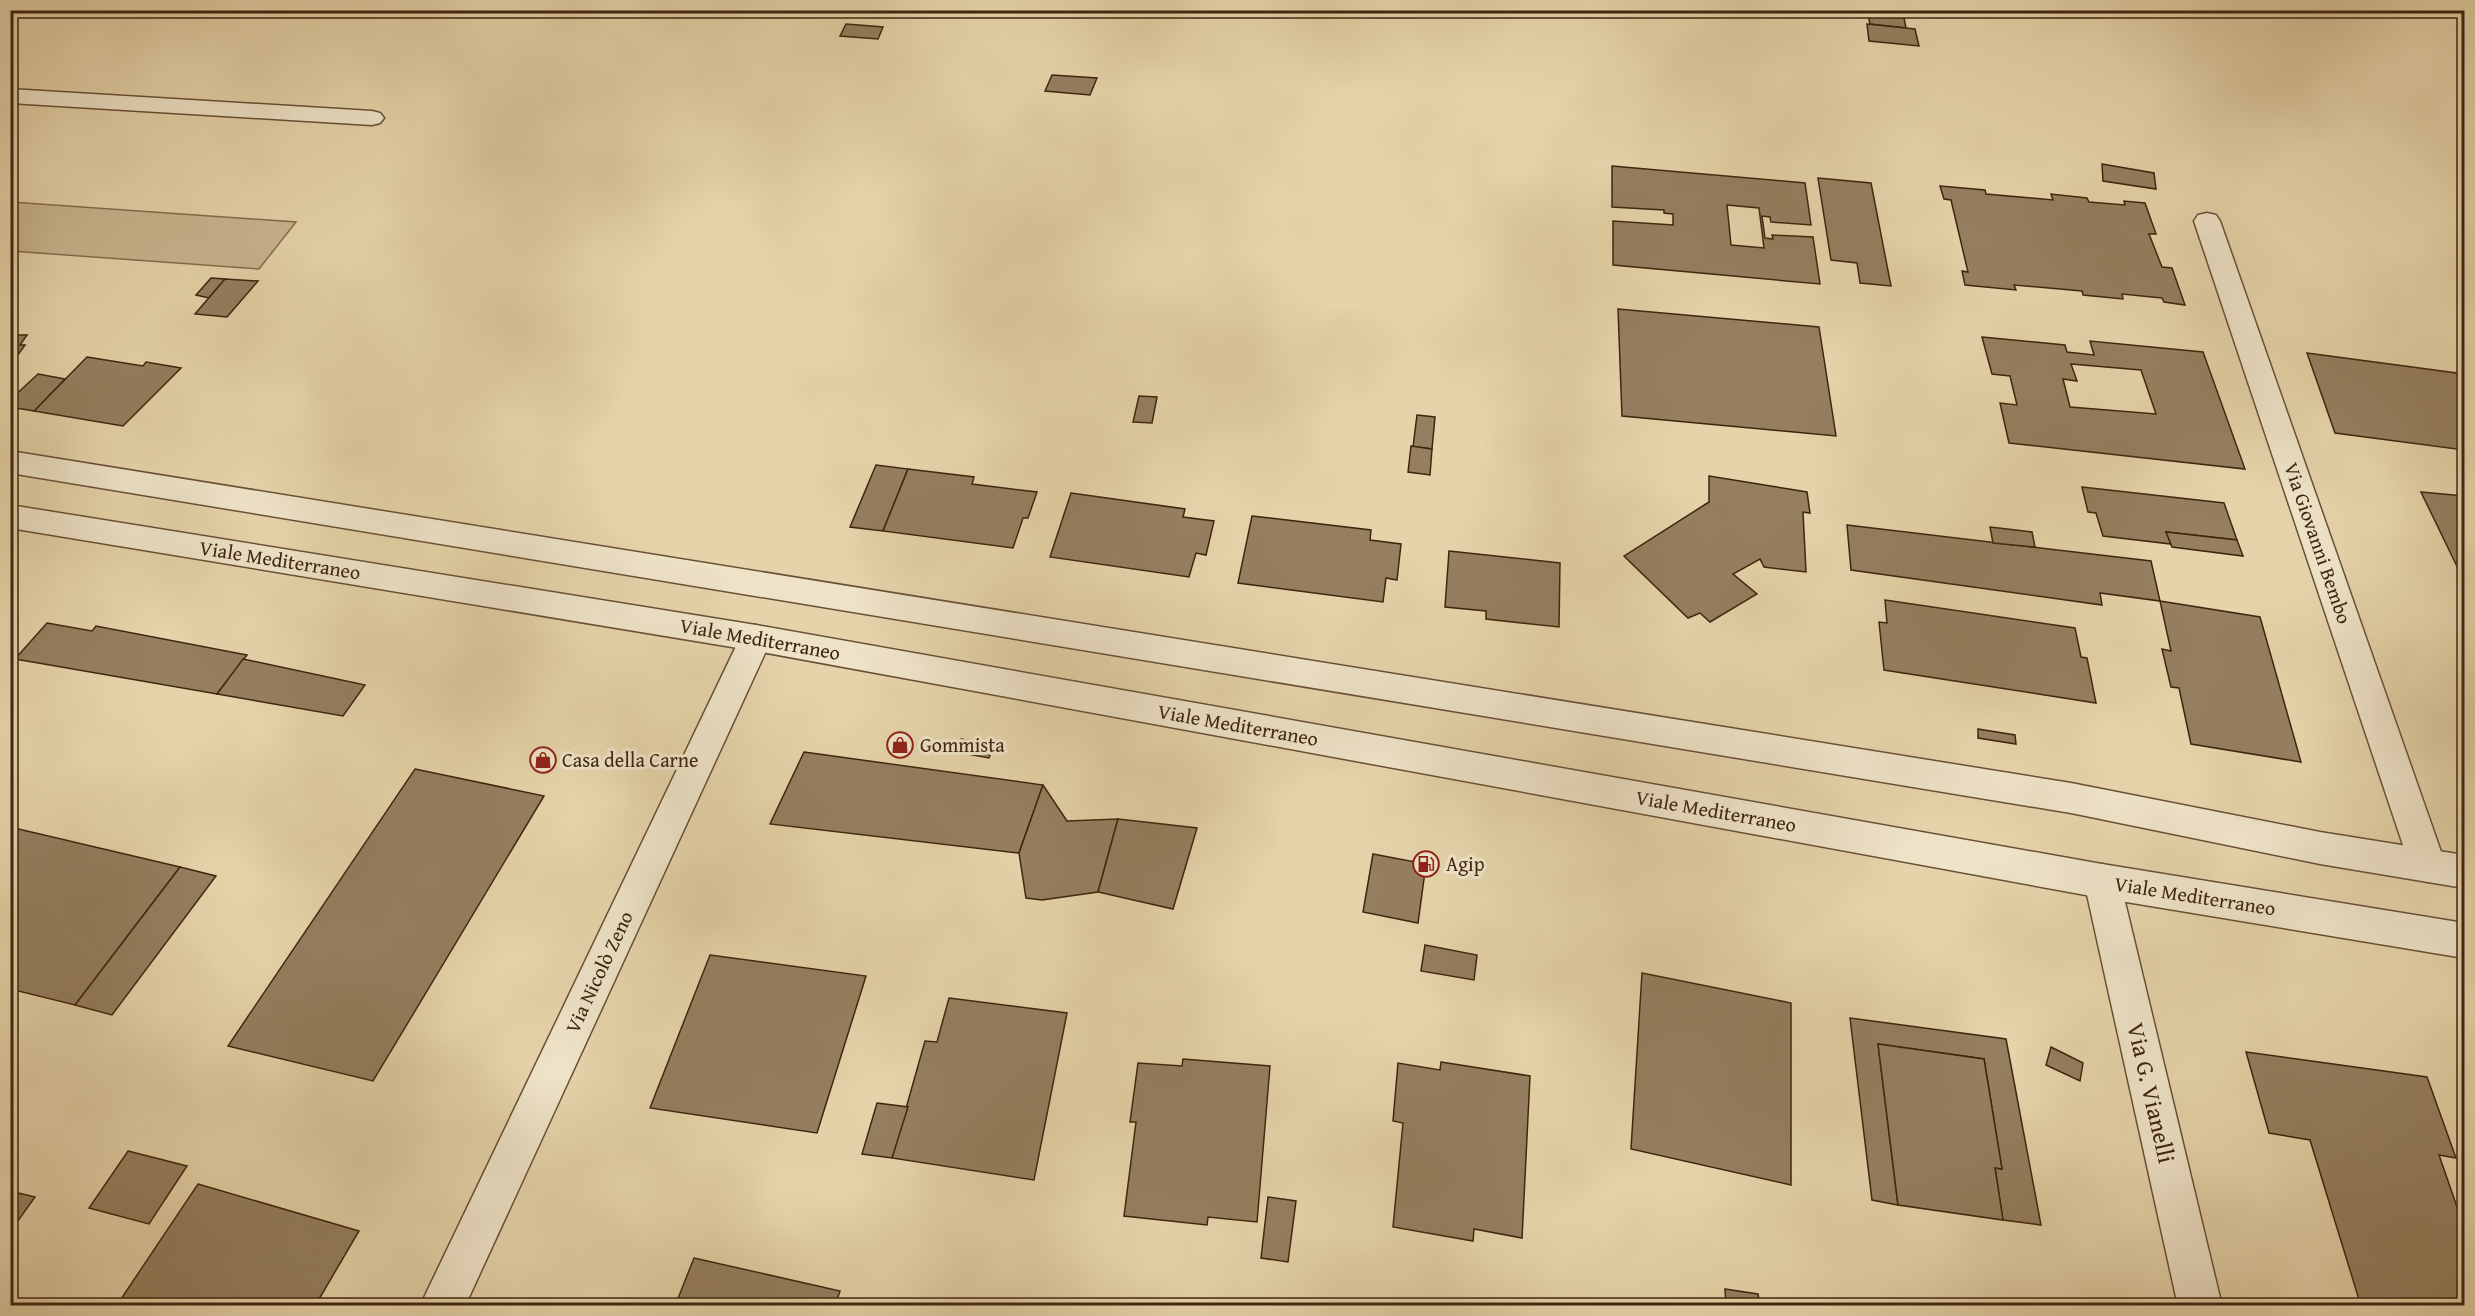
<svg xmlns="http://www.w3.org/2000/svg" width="2475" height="1316" viewBox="0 0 2475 1316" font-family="'Gentium Book Plus',serif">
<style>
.green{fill:#c9b58f;stroke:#846d4f;stroke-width:1.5}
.building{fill:#957f5f;stroke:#3f250f;stroke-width:1.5;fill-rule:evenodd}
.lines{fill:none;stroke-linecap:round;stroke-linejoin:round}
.minor-casing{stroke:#685036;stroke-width:3}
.tertiary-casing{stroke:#685036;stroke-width:3}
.minor{fill:#eee2c7;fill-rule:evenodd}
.tertiary{fill:#eee2c7;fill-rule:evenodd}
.labels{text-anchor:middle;stroke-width:6;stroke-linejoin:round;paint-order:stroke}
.street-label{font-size:20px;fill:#3f250f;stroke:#eee2c7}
.poi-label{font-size:20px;fill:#3f250f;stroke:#eee2c7;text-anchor:start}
.near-street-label{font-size:24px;fill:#3f250f;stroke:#eee2c7}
</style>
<rect width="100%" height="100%" fill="#e5d3a9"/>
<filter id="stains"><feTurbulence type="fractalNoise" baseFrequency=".00333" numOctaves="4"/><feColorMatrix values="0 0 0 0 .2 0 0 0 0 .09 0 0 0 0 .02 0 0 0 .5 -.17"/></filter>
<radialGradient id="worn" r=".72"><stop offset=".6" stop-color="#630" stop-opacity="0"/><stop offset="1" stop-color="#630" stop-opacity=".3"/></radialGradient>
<polygon class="green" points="11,202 296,222 259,269 11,251"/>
<g class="building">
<polygon points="1868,15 1904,18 1906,28 1870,24"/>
<polygon points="846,24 883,27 878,39 840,36"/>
<polygon points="1867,24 1915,29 1919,46 1869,41"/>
<polygon points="1052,75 1097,78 1090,95 1045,91"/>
<polygon points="2102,164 2154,173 2156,189 2103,181"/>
<path d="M1612 166 1805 183 1811 225 1771 222 1770 217 1762 216 1765 238 1773 239 1772 235 1813 237 1820 284 1613 265V221L1673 225V214L1664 213V210L1612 207ZM1727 205 1759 208 1764 248 1731 245Z"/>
<polygon points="1818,178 1871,183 1891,286 1860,283 1857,263 1831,260"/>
<polygon points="1940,186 1985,190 1986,194 2053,200 2051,194 2087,198 2089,202 2125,205 2124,201 2145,203 2156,234 2149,234 2162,267 2172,268 2185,305 2164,302 2162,298 2122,294 2123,299 2083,295 2082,291 2014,285 2016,290 1965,285 1962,271 1968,272 1951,200 1944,199"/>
<polygon points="211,278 225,279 209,298 196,295"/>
<polygon points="225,279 258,281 227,317 195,314"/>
<polygon points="1618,309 1819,327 1836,436 1622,416"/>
<polygon points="10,335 27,335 20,345 25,345 17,356 10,356"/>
<path d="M1982 337 2065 345 2067 352 2094 355 2090 341 2203 352 2245 469 2009 443 2000 403 2017 405 2010 376 1992 374ZM2071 364 2141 370 2156 414 2070 407 2063 379 2077 381Z"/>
<polygon points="2307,353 2464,374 2464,450 2335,433"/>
<polygon points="87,357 143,366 146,362 181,368 123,426 34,411"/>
<polygon points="38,374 65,379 34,411 10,407 10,400"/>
<polygon points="1139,396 1157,397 1152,423 1133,422"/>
<polygon points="1417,415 1435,417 1432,449 1413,447"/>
<polygon points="1411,446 1432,449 1430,475 1408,472"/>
<polygon points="876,465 908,469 883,531 850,527"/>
<polygon points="908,469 974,477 972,484 1037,492 1028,518 1023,518 1013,548 883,531"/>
<polygon points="1709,476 1807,492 1810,513 1803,512 1806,572 1764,567 1760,559 1733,574 1757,594 1710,622 1700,613 1688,618 1624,556 1709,502"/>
<polygon points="2082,487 2224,503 2237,540 2166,532 2171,544 2103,536 2096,513 2088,512"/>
<polygon points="2421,492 2464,496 2464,581"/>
<polygon points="1071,493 1185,509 1183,517 1214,521 1206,555 1196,553 1189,577 1050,557"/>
<polygon points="1252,516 1371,530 1370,540 1401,544 1397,580 1386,578 1383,602 1238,583"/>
<polygon points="1847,525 2151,561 2160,601 2100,593 2102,605 1851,570"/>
<polygon points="1990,527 2032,532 2035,547 1993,543"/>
<polygon points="2166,532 2237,540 2243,556 2172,547"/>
<polygon points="1449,551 1560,563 1559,627 1486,619 1486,611 1445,607"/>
<polygon points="1885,600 2075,628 2081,657 2087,658 2096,703 1884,670 1879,622 1887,623"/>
<polygon points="2160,601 2260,617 2301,762 2191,744 2179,688 2171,687 2162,649 2171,651"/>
<polygon points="47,623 92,631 96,626 247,655 217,694 15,659"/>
<polygon points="243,659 365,685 343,716 217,694"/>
<polygon points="1978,729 2015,735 2016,744 1978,738"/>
<polygon points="961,739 994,745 989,758 956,752"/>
<polygon points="804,752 1043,785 1019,853 770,824"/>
<polygon points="415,769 544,796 373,1081 228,1046"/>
<polygon points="1043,785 1067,821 1118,819 1098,892 1042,900 1026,898 1019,853"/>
<polygon points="1118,819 1197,828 1173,909 1098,892"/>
<polygon points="10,827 180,867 75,1005 10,989"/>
<polygon points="1373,854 1426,864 1418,923 1363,912"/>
<polygon points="180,867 216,876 112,1015 75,1005"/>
<polygon points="1425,945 1477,955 1474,980 1421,971"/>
<polygon points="710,955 866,976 817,1133 650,1108"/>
<polygon points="1642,973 1791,1003 1791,1185 1631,1149"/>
<polygon points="949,998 1067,1013 1034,1180 892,1158 925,1041 937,1042"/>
<polygon points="1850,1018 2006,1039 2041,1225 2003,1220 1995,1168 2002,1169 1984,1059 1878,1044 1898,1205 1872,1200"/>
<polygon points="1878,1044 1984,1059 2002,1169 1995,1168 2003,1220 1898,1205"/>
<polygon points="2051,1047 2083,1063 2080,1081 2046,1065"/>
<polygon points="2246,1052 2427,1077 2456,1158 2439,1155 2464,1227 2464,1306 2361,1306 2310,1140 2269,1133"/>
<polygon points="1183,1059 1270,1066 1257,1222 1208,1217 1207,1225 1124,1216 1136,1122 1130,1122 1138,1063 1182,1066"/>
<polygon points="1441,1062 1530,1076 1522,1238 1474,1229 1473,1241 1393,1227 1403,1123 1393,1121 1398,1063 1440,1070"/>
<polygon points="877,1103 908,1107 892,1158 862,1154"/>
<polygon points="128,1151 187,1166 149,1224 89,1208"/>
<polygon points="198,1184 359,1231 315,1306 117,1305"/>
<polygon points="10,1191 35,1197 10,1232"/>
<polygon points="1268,1197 1296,1201 1288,1262 1261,1258"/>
<polygon points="694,1258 840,1291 835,1306 675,1306"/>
<polygon points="1725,1289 1758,1294 1760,1306 1726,1306"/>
<polygon points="1648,1299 1721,1306 1648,1306"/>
</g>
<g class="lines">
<g class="minor-casing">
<g id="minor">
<polygon points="10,89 372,111 380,113 384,118 380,123 372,125 10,103"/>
<polygon points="2207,213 2216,215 2220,221 2446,866 2441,878 2428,882 2415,878 2410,866 2194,221 2198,215"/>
<polygon points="756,625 768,629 772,638 465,1306 420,1306 740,638 744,629"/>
<polygon points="2102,864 2115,869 2120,881 2222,1306 2178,1306 2084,881 2089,869"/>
</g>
</g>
<g class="tertiary-casing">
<g id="tertiary">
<polygon points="10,451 2071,783 2320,832 2464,855 2464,888 2320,864 2071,813 10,473"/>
<polygon points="10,505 756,625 2102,864 2464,923 2464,958 2102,898 756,651 10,528"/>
</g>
</g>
<use href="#minor" class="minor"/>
<use href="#tertiary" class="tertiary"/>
</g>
<defs>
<g id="shop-ring" transform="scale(1.35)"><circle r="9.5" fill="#eee2c7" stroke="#8f2418" stroke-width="1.5"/><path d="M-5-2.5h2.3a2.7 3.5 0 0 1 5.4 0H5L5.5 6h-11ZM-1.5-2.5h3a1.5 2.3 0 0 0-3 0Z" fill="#8f2418"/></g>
<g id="fuel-ring" transform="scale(1.35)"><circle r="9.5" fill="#eee2c7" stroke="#8f2418" stroke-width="1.5"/><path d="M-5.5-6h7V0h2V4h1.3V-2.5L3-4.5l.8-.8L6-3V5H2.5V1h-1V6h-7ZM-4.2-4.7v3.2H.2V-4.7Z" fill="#8f2418"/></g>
</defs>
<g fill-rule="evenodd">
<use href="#shop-ring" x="900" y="745"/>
<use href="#shop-ring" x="543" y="760"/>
<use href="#fuel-ring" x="1426" y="864"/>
</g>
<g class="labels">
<g class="street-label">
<text transform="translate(2318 543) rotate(71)" y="7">Via Giovanni Bembo</text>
<text transform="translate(280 560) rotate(9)" y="7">Viale Mediterraneo</text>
<text transform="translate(760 639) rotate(10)" y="7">Viale Mediterraneo</text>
<text transform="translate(1238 725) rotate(10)" y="7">Viale Mediterraneo</text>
<text transform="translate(1716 811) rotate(10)" y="7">Viale Mediterraneo</text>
<text transform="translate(2195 896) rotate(9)" y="7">Viale Mediterraneo</text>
<text transform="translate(599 972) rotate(-65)" y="7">Via Nicolò Zeno</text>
</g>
<g class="poi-label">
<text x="920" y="752">Gommista</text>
<text x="562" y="767">Casa della Carne</text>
<text x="1446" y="871">Agip</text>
</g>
<g class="near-street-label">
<text transform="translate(2151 1093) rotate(77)" y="8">Via G. Vianelli</text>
</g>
</g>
<rect width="2475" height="1316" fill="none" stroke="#e5d3a9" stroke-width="36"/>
<rect x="12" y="12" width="2451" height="1292" fill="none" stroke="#3f250f" stroke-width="3"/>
<rect x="18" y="18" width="2439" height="1280" fill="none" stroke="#3f250f" stroke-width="1.5"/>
<rect width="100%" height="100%" filter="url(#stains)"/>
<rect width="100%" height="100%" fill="url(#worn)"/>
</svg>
